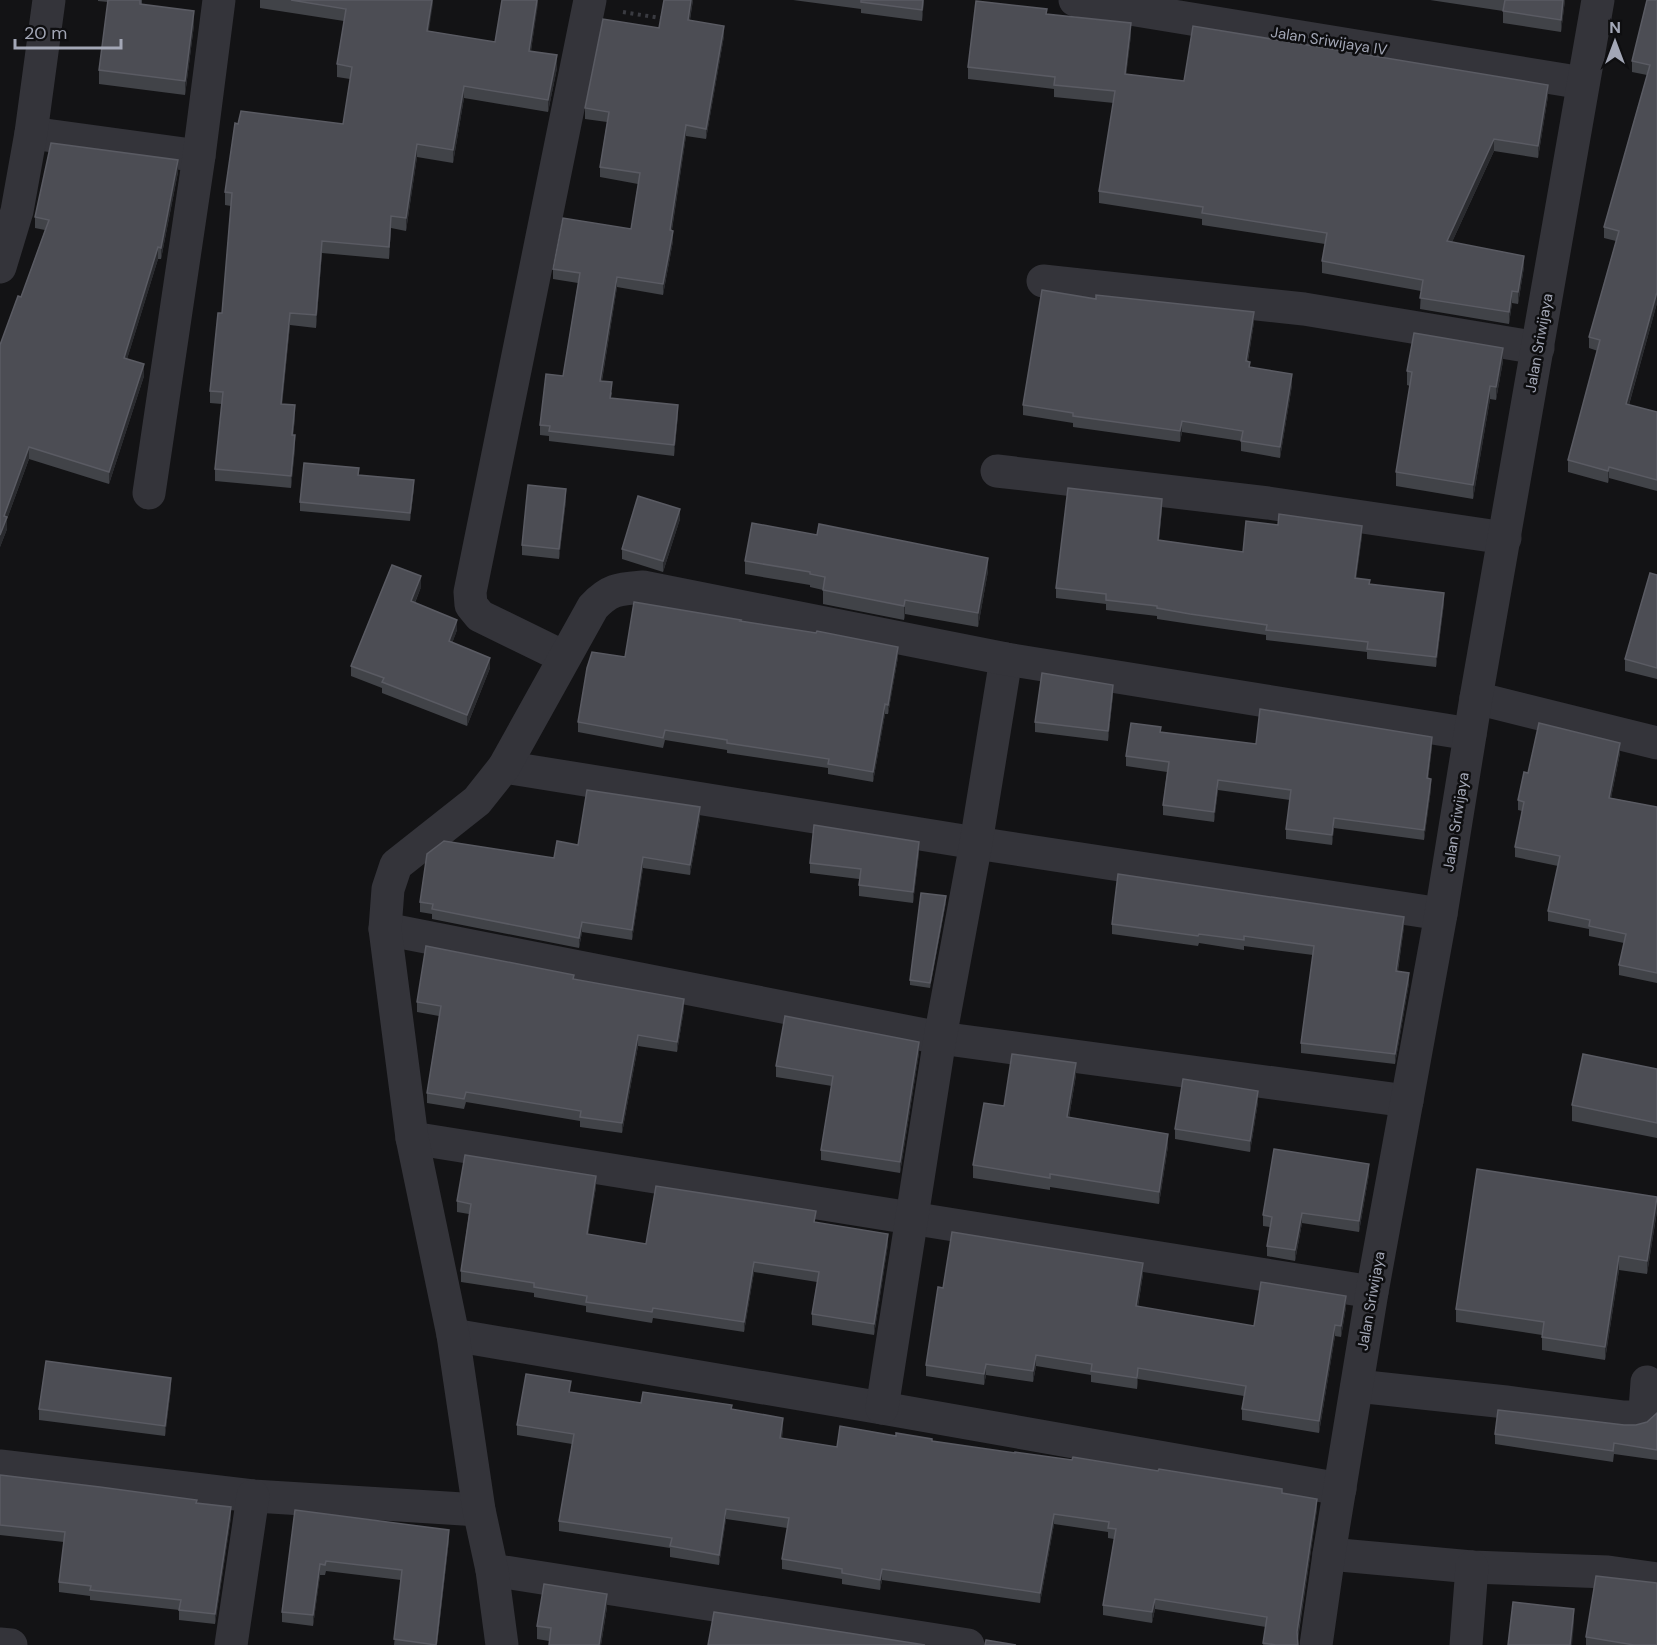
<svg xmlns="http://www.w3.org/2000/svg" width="1657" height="1645" viewBox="0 0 1657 1645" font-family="'DM Sans',sans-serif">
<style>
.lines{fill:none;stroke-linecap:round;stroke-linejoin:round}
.path{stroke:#3a3b41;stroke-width:4;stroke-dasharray:3 4.5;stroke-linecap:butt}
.minor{stroke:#34343a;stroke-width:33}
.wall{fill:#414348}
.shaded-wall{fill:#2a2b2f}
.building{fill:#4c4d54;stroke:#5a5b63;stroke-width:1.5}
.labels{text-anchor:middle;stroke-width:5;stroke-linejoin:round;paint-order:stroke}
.street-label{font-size:15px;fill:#a3a7b6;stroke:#0e0e10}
</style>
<rect width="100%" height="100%" fill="#131315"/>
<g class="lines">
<polyline class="path" points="623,12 666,19"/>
<g class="minor">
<polyline points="1075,0 1583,83"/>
<polyline points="31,133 199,156"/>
<polyline points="0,267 17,211 31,133 49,0"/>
<polyline points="1043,281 1304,309 1538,348"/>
<polyline points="997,471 1268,503 1505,538"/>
<polyline points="149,493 199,156 219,0"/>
<polyline points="564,657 480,616 471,605 470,592 590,0"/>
<polyline points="1476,698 1657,743"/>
<polyline points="504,767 976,843 1441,914"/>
<polyline points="385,929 940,1038 1407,1101"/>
<polyline points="412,1138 1372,1292"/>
<polyline points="453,1335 882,1408 1340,1489"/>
<polyline points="1357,1386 1506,1402 1624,1417 1636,1417 1645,1410 1647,1382"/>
<polyline points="882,1408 940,1038 976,843 1006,659"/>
<polyline points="0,1466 253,1496 479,1510"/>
<polyline points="1329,1554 1472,1567 1608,1572 1657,1579"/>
<polyline points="492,1570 968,1645"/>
<polyline points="0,1644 11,1645"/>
<polyline points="231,1645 253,1496"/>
<path d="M502 1645 492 1570 479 1510 453 1335 412 1138 385 929 388 889 396 865 477 801 504 767 593 607C610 589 619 589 643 587L1006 659 1470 734"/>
<polyline points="1316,1645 1329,1554 1372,1292 1441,914 1476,698 1598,0"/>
<polyline points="1466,1645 1472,1567"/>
</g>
</g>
<g class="wall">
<polygon points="98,0 142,0 142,5 194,25 185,95 99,84 99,70 108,2 98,1"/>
<polygon points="260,0 433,0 428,31 495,42 538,0 531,51 557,68 548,112 464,98 453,163 417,157 406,231 391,228 389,259 322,253 316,328 290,325 282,404 295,418 293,435 295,448 291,488 215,481 215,469 222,404 210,403 210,391 222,313 231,206 225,205 225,192 238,124 343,124 350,79 337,77 337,64 344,21 260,8"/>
<polygon points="693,0 690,20 724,36 706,139 686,136 672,230 673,241 663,295 617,287 602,381 612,393 611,398 678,415 674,456 549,441 549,436 540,435 540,425 563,376 578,283 553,279 553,269 631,229 638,184 600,177 600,167 607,122 585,119 585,108 659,28"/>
<polygon points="793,0 924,0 922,21 861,13 861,9"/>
<polygon points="1430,0 1565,0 1561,32 1503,23 1503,11"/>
<polygon points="1657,0 1657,303 1629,405 1657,412 1657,491 1609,478 1608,483 1568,472 1568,460 1598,351 1589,348 1589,337 1616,241 1604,238 1604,227 1647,75 1632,72 1632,61"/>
<polygon points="1047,14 1131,35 1126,75 1184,81 1548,96 1538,158 1494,151 1452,242 1524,267 1518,304 1512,303 1509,324 1420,309 1421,291 1322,273 1322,261 1325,244 1202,225 1202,219 1099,203 1099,191 1114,103 1054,97 1054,89 968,79 968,67"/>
<polygon points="178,172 161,259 158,259 127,359 144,376 109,484 29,459 7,519 7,529 0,547 0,345 21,297 45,230 35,228 35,217"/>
<polygon points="1254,322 1248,361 1250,368 1292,385 1280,458 1241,451 1241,441 1182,432 1180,442 1073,427 1073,423 1023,415 1023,405"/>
<polygon points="1503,361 1496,400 1490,399 1473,499 1396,486 1396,472 1410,386 1407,385 1407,371"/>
<polygon points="359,475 414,488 410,521 300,511 300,502"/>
<polygon points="566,500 559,559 522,555 522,545"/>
<polygon points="1162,509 1159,540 1243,552 1362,536 1356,578 1370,584 1444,603 1436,667 1367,659 1367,652 1266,640 1266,635 1190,624 1157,619 1157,616 1106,610 1106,604 1056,598 1056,588"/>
<polygon points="680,519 663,572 622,559 622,549"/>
<polygon points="745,561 988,571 978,627 905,614 904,620 823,604 823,590 810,587 810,585 745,574"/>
<polygon points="1657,575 1657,679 1625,671 1625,659"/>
<polygon points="421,587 415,603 457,630 452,643 490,668 467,726 382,693 382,688 351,676 351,666"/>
<polygon points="741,621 898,657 888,714 885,714 873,782 828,774 828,768 727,753 727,750 665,740 663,748 578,732 578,722 625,657"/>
<polygon points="1113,695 1108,741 1035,732 1035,722"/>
<polygon points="1161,732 1256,744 1432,747 1428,779 1431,789 1424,840 1334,828 1332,845 1286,839 1286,829 1290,800 1218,790 1214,822 1163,815 1163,805 1167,772 1126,766 1126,756"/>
<polygon points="1620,753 1611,798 1657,807 1657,983 1619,975 1619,965 1624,943 1589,936 1589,929 1548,921 1548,911 1558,866 1515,857 1515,847 1522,811 1518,810 1518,800 1528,773"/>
<polygon points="700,818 690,875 643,868 632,940 582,932 579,948 432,919 432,914 420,912 420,902 554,858 578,845"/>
<polygon points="919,853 913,903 859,896 859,879 810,873 810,863"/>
<polygon points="946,902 930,988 910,985 910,980"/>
<polygon points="1112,924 1404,927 1398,971 1409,983 1395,1064 1301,1053 1301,1043 1313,955 1244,946 1244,950 1199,943 1198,946 1112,934"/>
<polygon points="574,980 684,1009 677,1052 638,1046 622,1133 580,1127 580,1121 466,1102 464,1109 427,1103 427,1093 439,1016 417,1012 417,1002"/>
<polygon points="919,1053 900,1173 821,1160 821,1150 832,1086 776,1077 776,1066"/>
<polygon points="1657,1069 1657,1138 1572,1121 1572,1105"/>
<polygon points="1076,1075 1069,1118 1168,1146 1159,1204 1050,1187 1050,1190 973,1178 973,1165 1004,1106"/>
<polygon points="1258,1102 1250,1152 1175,1139 1175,1129"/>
<polygon points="1369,1174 1359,1232 1302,1223 1295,1261 1267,1256 1267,1246 1270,1227 1263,1226 1263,1215"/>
<polygon points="596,1187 588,1234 646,1244 816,1222 888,1244 874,1335 812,1325 812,1314 817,1282 754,1272 744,1332 653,1318 652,1323 586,1312 586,1306 534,1297 534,1293 461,1282 461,1271 469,1214 457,1212 457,1201"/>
<polygon points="1657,1211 1647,1274 1619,1270 1605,1360 1542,1350 1542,1335 1456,1322 1456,1309"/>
<polygon points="1143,1274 1138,1307 1254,1326 1346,1307 1341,1337 1335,1336 1319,1433 1242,1420 1242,1409 1244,1396 1138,1379 1137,1389 1091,1382 1091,1375 1036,1366 1033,1382 986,1375 984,1385 926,1376 926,1365 943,1288"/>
<polygon points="171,1388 165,1436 39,1420 39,1409"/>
<polygon points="571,1392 641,1403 732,1409 783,1428 782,1438 837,1447 896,1436 1282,1494 1317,1509 1298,1639 1298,1645 1263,1645 1266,1627 1155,1609 1152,1623 1103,1615 1103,1605 1114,1539 1108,1538 1108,1532 1054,1524 1040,1603 882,1580 880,1590 842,1584 842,1579 782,1569 782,1559 787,1528 726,1519 719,1565 670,1557 670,1548 559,1531 559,1521 572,1444 517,1435 517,1425"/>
<polygon points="1657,1413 1657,1460 1614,1454 1613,1462 1495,1444 1495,1434 1636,1425 1647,1422"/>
<polygon points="0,1475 197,1503 231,1517 215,1624 179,1620 179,1610 90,1600 90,1596 59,1592 59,1582 64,1542 0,1535"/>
<polygon points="295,1510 449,1540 437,1645 394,1645 401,1580 326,1571 325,1575 320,1575 313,1626 282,1622 282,1612"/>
<polygon points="1654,1584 1657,1645 1586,1645 1586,1637"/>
<polygon points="607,1607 601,1645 549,1645 549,1641 537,1639 537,1626"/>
</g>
<g class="shaded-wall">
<polygon points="432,0 433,0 433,4 427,43 427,31"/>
<polygon points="537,0 538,0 538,5 529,63 529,51"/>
<polygon points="691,0 693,0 688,30 688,20"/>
<polygon points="923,0 924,0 922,21 922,10"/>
<polygon points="1563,0 1565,0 1561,32 1561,20"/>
<polygon points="194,11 194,25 185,95 185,81"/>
<polygon points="1131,23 1131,35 1125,86 1125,74"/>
<polygon points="724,26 724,36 706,139 706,129"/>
<polygon points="557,55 557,68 548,112 548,100"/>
<polygon points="1548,85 1548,96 1538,158 1538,146"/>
<polygon points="464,86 464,98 453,163 453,150"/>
<polygon points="686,125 686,136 670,241 670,230"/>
<polygon points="1494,139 1494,151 1447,253 1447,241"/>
<polygon points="417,144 417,157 406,231 406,218"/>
<polygon points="178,160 178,172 161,259 161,248"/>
<polygon points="391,216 391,228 389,259 389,247"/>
<polygon points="673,231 673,241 663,295 663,284"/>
<polygon points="322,241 322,253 316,328 316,315"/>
<polygon points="158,247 158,259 124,369 124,358"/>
<polygon points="1524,256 1524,267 1518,304 1518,292"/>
<polygon points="617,277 617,287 600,391 600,381"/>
<polygon points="1512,291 1512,303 1509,324 1509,312"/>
<polygon points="1657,292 1657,303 1626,415 1626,404"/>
<polygon points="1254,312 1254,322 1246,372 1246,361"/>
<polygon points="290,313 290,325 281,417 281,404"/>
<polygon points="1503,348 1503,361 1496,400 1496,387"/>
<polygon points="144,364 144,376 109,484 109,472"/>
<polygon points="1292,374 1292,385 1280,458 1280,447"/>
<polygon points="1490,386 1490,399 1473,499 1473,485"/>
<polygon points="295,405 295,418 292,447 292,435"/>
<polygon points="678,405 678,415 674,456 674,445"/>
<polygon points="1182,421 1182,432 1180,442 1180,431"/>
<polygon points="295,435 295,448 291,488 291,476"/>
<polygon points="29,447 29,459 7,519 7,529 0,547 0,535 4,516"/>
<polygon points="1609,467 1609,478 1608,483 1608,471"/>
<polygon points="414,480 414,488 410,521 410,513"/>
<polygon points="566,489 566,500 559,559 559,549"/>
<polygon points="1162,499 1162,509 1158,550 1158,540"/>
<polygon points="680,509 680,519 663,572 663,561"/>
<polygon points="1362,526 1362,536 1355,588 1355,578"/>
<polygon points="988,558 988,571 978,627 978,613"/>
<polygon points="421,576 421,587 411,612 411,601"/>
<polygon points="1444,593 1444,603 1436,667 1436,657"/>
<polygon points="905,600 905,614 904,620 904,606"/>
<polygon points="457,620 457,630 449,652 449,641"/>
<polygon points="898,647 898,657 888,714 888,705"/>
<polygon points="490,658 490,668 467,726 467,715"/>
<polygon points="1113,685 1113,695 1108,741 1108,731"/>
<polygon points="885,704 885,714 873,782 873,772"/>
<polygon points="1432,737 1432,747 1427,788 1427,778"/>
<polygon points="1620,743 1620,753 1609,808 1609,798"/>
<polygon points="1431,779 1431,789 1424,840 1424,830"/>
<polygon points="1218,780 1218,790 1214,822 1214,812"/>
<polygon points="700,807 700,818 690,875 690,865"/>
<polygon points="1334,818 1334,828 1332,845 1332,835"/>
<polygon points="919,842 919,853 913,903 913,892"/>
<polygon points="643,857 643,868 632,940 632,930"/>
<polygon points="946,896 946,902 930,988 930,983"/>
<polygon points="1404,917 1404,927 1396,981 1396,971"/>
<polygon points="582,922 582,932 579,948 579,938"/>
<polygon points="1409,973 1409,983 1395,1064 1395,1054"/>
<polygon points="684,999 684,1009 677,1052 677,1042"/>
<polygon points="638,1035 638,1046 622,1133 622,1123"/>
<polygon points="919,1042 919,1053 900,1173 900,1162"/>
<polygon points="1076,1063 1076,1075 1067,1130 1067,1117"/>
<polygon points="1258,1091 1258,1102 1250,1152 1250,1141"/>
<polygon points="1168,1134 1168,1146 1159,1204 1159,1192"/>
<polygon points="1369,1164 1369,1174 1359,1232 1359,1221"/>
<polygon points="596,1176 596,1187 587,1244 587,1234"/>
<polygon points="1657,1197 1657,1211 1647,1274 1647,1261"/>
<polygon points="1302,1213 1302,1223 1295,1261 1295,1250"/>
<polygon points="888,1234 888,1244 874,1335 874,1324"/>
<polygon points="1619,1256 1619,1270 1605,1360 1605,1347"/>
<polygon points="754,1262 754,1272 744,1332 744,1322"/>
<polygon points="1143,1263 1143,1274 1136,1318 1136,1306"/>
<polygon points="1346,1296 1346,1307 1341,1337 1341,1326"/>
<polygon points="1335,1325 1335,1336 1319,1433 1319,1421"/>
<polygon points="1036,1355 1036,1366 1033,1382 1033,1371"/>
<polygon points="986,1364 986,1375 984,1385 984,1374"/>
<polygon points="1138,1368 1138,1379 1137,1389 1137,1378"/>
<polygon points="171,1378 171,1388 165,1436 165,1426"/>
<polygon points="783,1418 783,1428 780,1448 780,1438"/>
<polygon points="1317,1499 1317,1509 1297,1642 1297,1632"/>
<polygon points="231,1507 231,1517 215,1624 215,1614"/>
<polygon points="726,1509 726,1519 719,1565 719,1555"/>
<polygon points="1054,1514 1054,1524 1040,1603 1040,1593"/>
<polygon points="449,1530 449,1540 437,1645 436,1645"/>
<polygon points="320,1564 320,1575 313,1626 313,1615"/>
<polygon points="882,1569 882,1580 880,1590 880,1580"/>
<polygon points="607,1594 607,1607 601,1645 599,1645"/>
<polygon points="1155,1599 1155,1609 1152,1623 1152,1612"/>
<polygon points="1574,1609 1574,1624 1572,1645 1570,1645"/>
</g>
<g class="building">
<polygon points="108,0 140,0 140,4 194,11 185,81 99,70"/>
<polygon points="291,0 432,0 427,31 495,42 502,0 537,0 529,51 557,55 548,100 464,86 453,150 417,144 406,218 391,216 389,247 322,241 316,315 290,313 281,404 295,405 292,435 295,435 291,476 215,469 223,392 210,391 218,313 222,313 232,193 225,192 235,123 238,124 241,111 343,124 352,67 337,64 346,9"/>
<polygon points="664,0 691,0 688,20 724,26 706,129 686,125 670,230 673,231 663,284 617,277 600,381 612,382 610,398 678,405 674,445 549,431 550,426 540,425 546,374 563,376 580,273 553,269 563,218 631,229 640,173 600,167 609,112 585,108 603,19 659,28"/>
<polygon points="861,0 923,0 922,10 861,2"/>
<polygon points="1505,0 1563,0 1561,20 1503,11"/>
<polygon points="1647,0 1657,0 1657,292 1626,404 1657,412 1657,480 1609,467 1608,471 1568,460 1600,340 1589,337 1619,231 1604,227 1650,65 1632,61"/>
<polygon points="976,1 1047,9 1046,14 1131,23 1125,74 1184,81 1193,26 1548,85 1538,146 1494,139 1447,241 1524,256 1518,292 1512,291 1509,312 1420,298 1423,280 1322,261 1327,233 1202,213 1203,207 1099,191 1115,91 1054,85 1055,77 968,67"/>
<polygon points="51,143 178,160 161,248 158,247 124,358 144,364 109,472 29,447 4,516 7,517 0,535 0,345 18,296 21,297 49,220 35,217"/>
<polygon points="1042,290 1096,299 1096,295 1254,312 1246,361 1250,362 1249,367 1292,374 1280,447 1241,441 1243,431 1182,421 1180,431 1073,416 1073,413 1023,405"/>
<polygon points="1414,333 1503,348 1496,387 1490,386 1473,485 1396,472 1412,372 1407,371"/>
<polygon points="304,463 359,468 358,475 414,480 410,513 300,502"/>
<polygon points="528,485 566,489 559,549 522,545"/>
<polygon points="1068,488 1162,499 1158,540 1243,552 1246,521 1278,525 1279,514 1362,526 1355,578 1370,580 1369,584 1444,593 1436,657 1367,649 1368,642 1266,630 1267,625 1190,614 1157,608 1157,606 1106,600 1106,594 1056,588"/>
<polygon points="638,496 680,509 663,561 622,549"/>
<polygon points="752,523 817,535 819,524 988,558 978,613 905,600 904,606 823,590 825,577 810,574 810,572 745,561"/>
<polygon points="392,565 421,576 411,601 457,620 449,641 490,658 467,715 382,682 384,678 351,666"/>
<polygon points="1650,573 1657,575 1657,668 1625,659"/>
<polygon points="634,602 741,620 740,621 816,633 817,631 898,647 888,705 885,704 873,772 828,764 829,759 727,743 727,740 665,730 663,738 578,722 587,668 592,652 625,657"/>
<polygon points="1042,673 1113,685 1108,731 1035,722"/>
<polygon points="1260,709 1432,737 1427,778 1431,779 1424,830 1334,818 1332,835 1286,829 1291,790 1218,780 1214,812 1163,805 1169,762 1126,756 1131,723 1161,727 1160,732 1256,744"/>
<polygon points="1539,723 1620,743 1609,798 1657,807 1657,973 1619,965 1626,934 1589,926 1590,920 1548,911 1560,856 1515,847 1524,802 1518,800 1524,772 1528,773"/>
<polygon points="587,790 700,807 690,865 643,857 632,930 582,922 579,938 432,909 433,904 420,902 427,854 444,841 554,858 557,841 578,845"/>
<polygon points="814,825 919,842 913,892 859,885 861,869 810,863"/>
<polygon points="1118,874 1404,917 1396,971 1409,973 1395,1054 1301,1043 1314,946 1244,936 1244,940 1199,934 1198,936 1112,924"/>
<polygon points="921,893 946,896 930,983 910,980"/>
<polygon points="426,946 574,975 573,979 684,999 677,1042 638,1035 622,1123 580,1117 581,1111 466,1092 464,1099 427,1093 441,1006 417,1002"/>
<polygon points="785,1016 919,1042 900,1162 821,1150 833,1076 776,1066"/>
<polygon points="1012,1054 1076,1063 1067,1117 1168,1134 1159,1192 1050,1174 1050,1178 973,1165 984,1103 1004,1106"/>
<polygon points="1583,1054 1657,1069 1657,1123 1572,1105"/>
<polygon points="1183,1079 1258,1091 1250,1141 1175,1129"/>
<polygon points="1274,1149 1369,1164 1359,1221 1302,1213 1295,1250 1267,1246 1272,1217 1263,1215"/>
<polygon points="465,1155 596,1176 587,1234 646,1244 656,1186 816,1211 814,1222 888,1234 874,1324 812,1314 819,1272 754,1262 744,1322 653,1308 652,1312 586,1302 587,1296 534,1287 534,1283 461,1271 471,1204 457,1201"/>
<polygon points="1477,1169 1657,1197 1647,1261 1619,1256 1605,1347 1542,1337 1544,1322 1456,1309"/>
<polygon points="952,1232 1143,1263 1136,1306 1254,1326 1261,1282 1346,1296 1341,1326 1335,1325 1319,1421 1242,1409 1246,1386 1138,1368 1137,1378 1091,1371 1092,1364 1036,1355 1033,1371 986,1364 984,1374 926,1365 938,1287 943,1288"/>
<polygon points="46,1361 171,1378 165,1426 39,1409"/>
<polygon points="526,1374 571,1381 569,1392 641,1403 643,1392 732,1405 731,1409 783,1418 780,1438 837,1447 840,1426 896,1436 896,1433 932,1439 932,1441 1015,1453 1015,1452 1072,1460 1073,1457 1158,1471 1159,1469 1282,1489 1282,1493 1317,1499 1297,1632 1298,1645 1276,1645 1263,1643 1267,1617 1155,1599 1152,1612 1103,1605 1116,1529 1108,1528 1109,1522 1054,1514 1040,1593 882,1569 880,1580 842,1573 842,1569 782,1559 789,1518 726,1509 719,1555 670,1546 672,1538 559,1521 574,1434 517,1425"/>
<polygon points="1498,1410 1624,1425 1636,1425 1647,1422 1657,1413 1657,1450 1614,1443 1613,1451 1495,1434"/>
<polygon points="0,1475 100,1487 197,1500 196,1503 231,1507 215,1614 179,1610 181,1600 90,1590 91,1586 59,1582 65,1532 0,1525"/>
<polygon points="295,1510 449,1530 436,1645 394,1639 402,1570 326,1561 325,1565 320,1564 313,1615 282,1612"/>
<polygon points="1596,1576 1657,1583 1657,1645 1634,1645 1586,1637"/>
<polygon points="544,1584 607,1594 599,1645 549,1645 551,1628 537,1626"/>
<polygon points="1513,1602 1574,1609 1570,1645 1508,1645"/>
<polygon points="714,1612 925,1645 708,1645"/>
<polygon points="986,1640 1016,1645 985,1645"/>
</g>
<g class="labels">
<g class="street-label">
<text transform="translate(1329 41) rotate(9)" y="5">Jalan Sriwijaya IV</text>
<text transform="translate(1539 343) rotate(-80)" y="5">Jalan Sriwijaya</text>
<text transform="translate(1456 822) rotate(-81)" y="5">Jalan Sriwijaya</text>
<text transform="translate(1371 1301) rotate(-80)" y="5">Jalan Sriwijaya</text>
</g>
</g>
<g transform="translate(1615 42)" stroke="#0e0e10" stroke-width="4.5" paint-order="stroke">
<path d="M0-4.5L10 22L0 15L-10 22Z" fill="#a3a7b6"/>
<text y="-9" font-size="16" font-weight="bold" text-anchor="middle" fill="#a3a7b6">N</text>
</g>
<path d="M15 39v9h106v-9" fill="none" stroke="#a3a7b6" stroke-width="3"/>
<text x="24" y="39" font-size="18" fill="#a3a7b6" stroke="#0e0e10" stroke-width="4.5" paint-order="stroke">20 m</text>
</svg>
